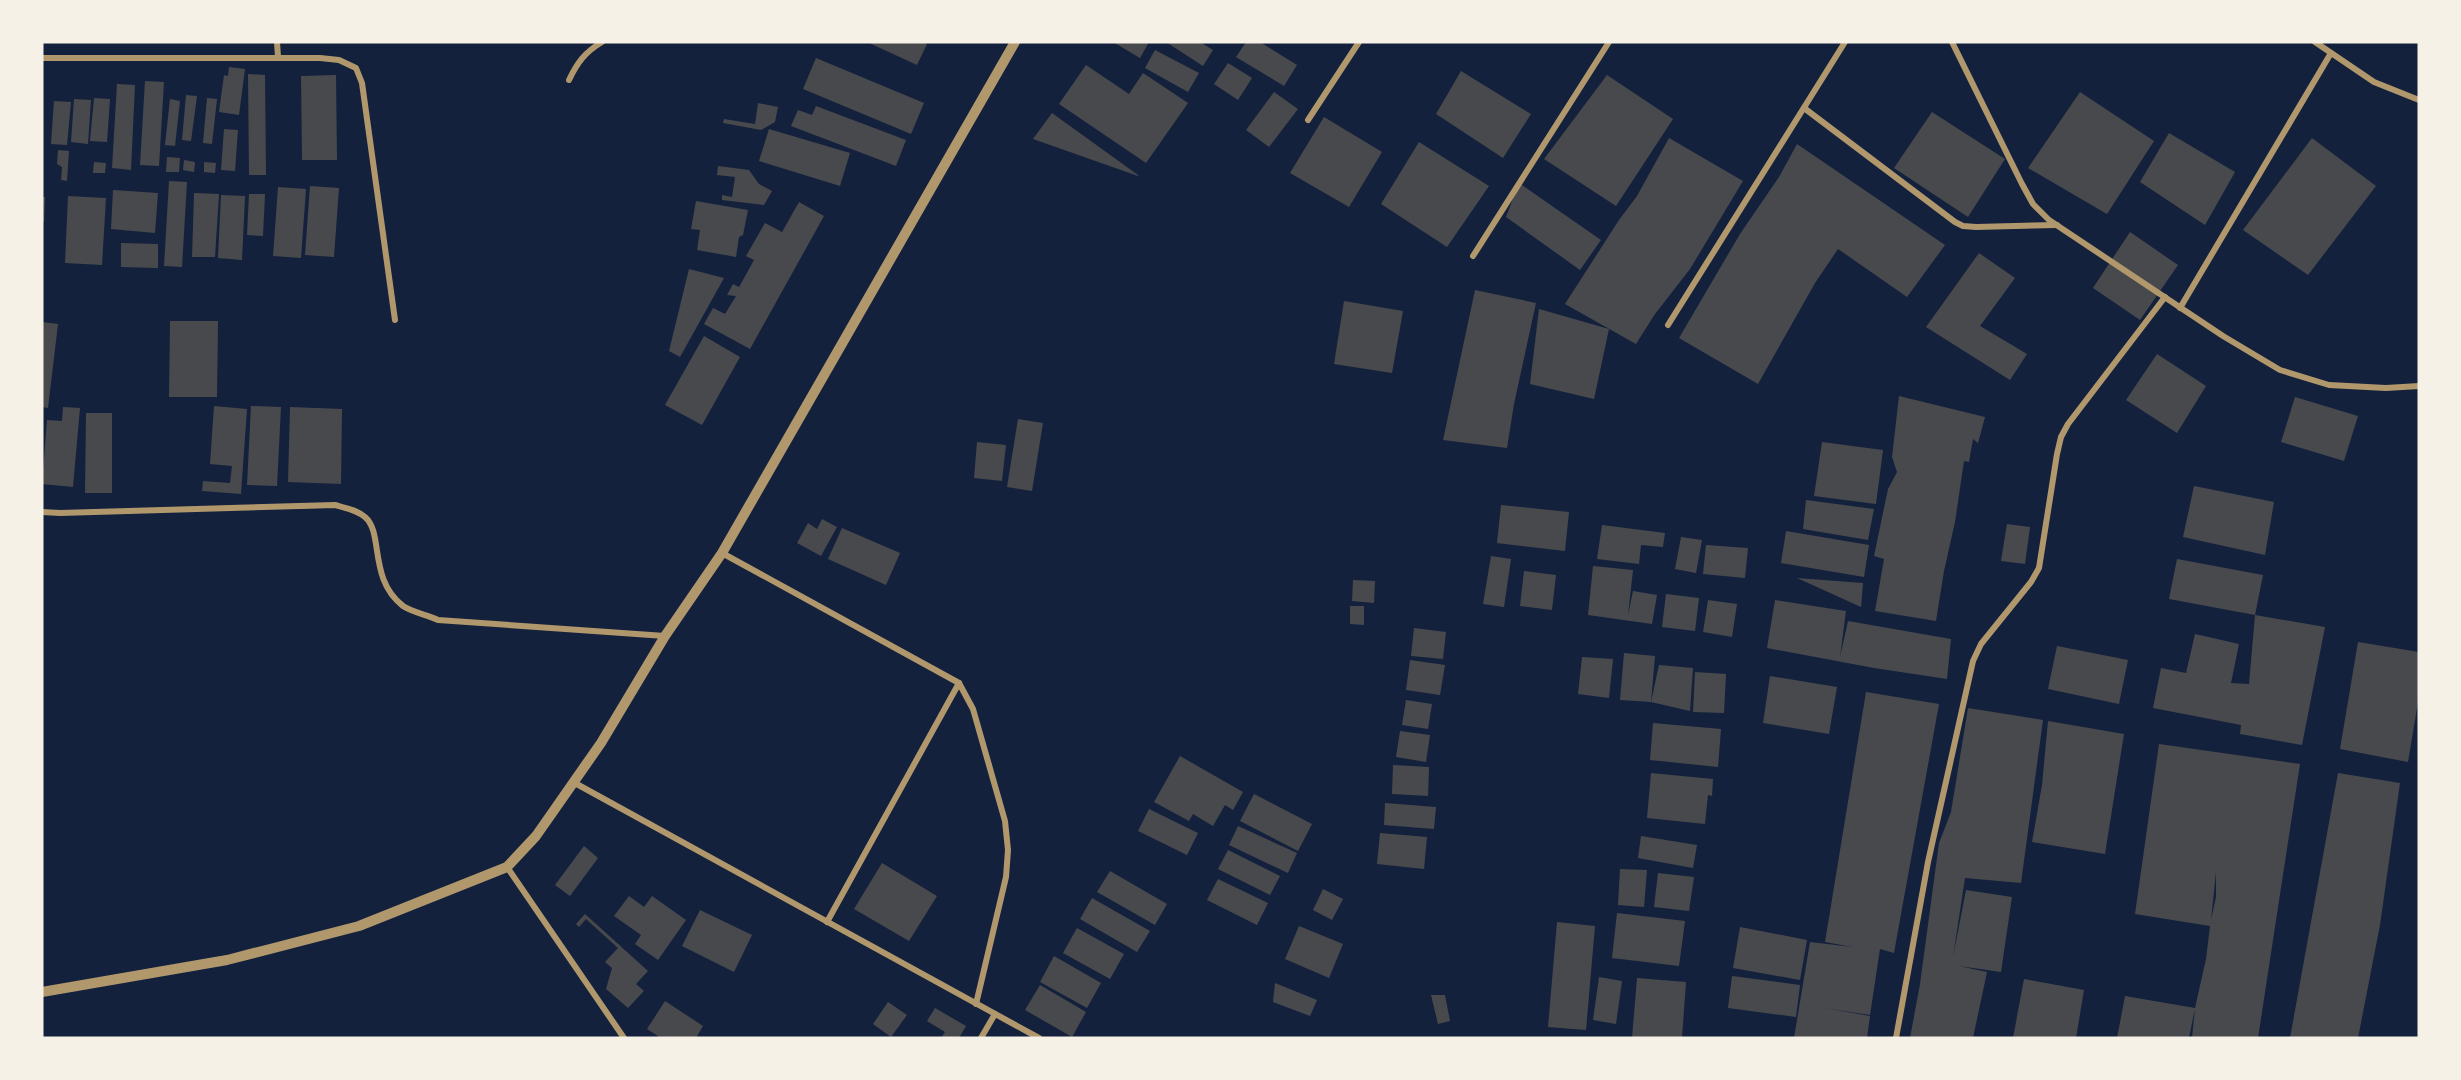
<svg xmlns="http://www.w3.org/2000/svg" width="2461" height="1080" viewBox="0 0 2461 1080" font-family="Commissioner,sans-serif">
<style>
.building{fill:#48494c;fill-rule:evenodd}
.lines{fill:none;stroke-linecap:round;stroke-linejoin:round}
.minor{stroke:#b1986c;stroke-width:6}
.tertiary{stroke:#b1986c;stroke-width:10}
</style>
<rect width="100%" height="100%" fill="#14213d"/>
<g class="building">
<polygon points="867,42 922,42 927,44 917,65"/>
<polygon points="1113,42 1149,42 1140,58"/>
<polygon points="1166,42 1200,42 1213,50 1203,66"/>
<polygon points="1246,42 1260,42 1297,65 1284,86 1236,57"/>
<polygon points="1155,50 1199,73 1188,92 1145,68"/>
<polygon points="816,58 924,103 911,134 803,89"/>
<polygon points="1228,63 1252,78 1238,100 1214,84"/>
<polygon points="1086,65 1129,94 1143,73 1188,103 1146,163 1059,104"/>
<polygon points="229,67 245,69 239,115 219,112 224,75 228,76"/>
<polygon points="1461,71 1531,114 1503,158 1436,114"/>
<polygon points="248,74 265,75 266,175 249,175"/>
<polygon points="336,75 337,160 302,160 301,76"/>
<polygon points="1607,75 1673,119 1616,206 1544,159"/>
<polygon points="145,81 164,82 159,166 140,165"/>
<polygon points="117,84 135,85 131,170 112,168"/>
<polygon points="1274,92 1298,109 1269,147 1246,130"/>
<polygon points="2080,92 2154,141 2107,214 2028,168"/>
<polygon points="186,95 197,96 191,141 182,140"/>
<polygon points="94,98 110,99 107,142 90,141"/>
<polygon points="207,98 217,99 212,144 203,143"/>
<polygon points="74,99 91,100 88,144 71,142"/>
<polygon points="170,99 180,101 175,146 165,145"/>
<polygon points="54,101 71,102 67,145 51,144"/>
<polygon points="758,103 778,107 775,122 761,130 723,123 724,119 755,124"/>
<polygon points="816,106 906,140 896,166 791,126 798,110 812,115"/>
<polygon points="1932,112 2005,159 1968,217 1894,168"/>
<polygon points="1052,113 1138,175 1138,176 1033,139"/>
<polygon points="1324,117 1382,152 1349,207 1290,173"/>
<polygon points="224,129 238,130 235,171 221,170"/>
<polygon points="769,129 850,153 840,186 759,161"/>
<polygon points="2169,133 2235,172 2205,225 2140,182"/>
<polygon points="1669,138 1743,181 1690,269 1655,314 1636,344 1565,304 1619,220 1637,196"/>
<polygon points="2312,138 2376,186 2308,275 2243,230"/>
<polygon points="1419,142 1489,186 1447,247 1381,204"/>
<polygon points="1797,144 1945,245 1907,297 1838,249 1815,283 1758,384 1679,338 1740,234 1779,177"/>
<polygon points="58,150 69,151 67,181 61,180 62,167 57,164"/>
<polygon points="167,157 180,158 179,172 166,172"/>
<polygon points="184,160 195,162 194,172 183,170"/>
<polygon points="94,162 106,163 105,173 93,173"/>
<polygon points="204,162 216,163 215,173 204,172"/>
<polygon points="718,166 749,170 759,184 772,191 764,205 722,200 722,195 732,197 735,177 717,175"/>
<polygon points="169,181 187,182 182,267 164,266"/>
<polygon points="1519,183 1601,240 1580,270 1506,217"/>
<polygon points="310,186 339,188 334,257 305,255"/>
<polygon points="278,187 306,189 301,258 273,256"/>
<polygon points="113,190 158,193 155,233 111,229"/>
<polygon points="194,193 219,194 215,257 192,257"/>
<polygon points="249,194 265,194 263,236 247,235"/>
<polygon points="221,195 245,196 242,260 218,258"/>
<polygon points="68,196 106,198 102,265 65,263"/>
<polygon points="42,197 45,197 44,222 42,222"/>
<polygon points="696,201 748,210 743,235 739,237 736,257 697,250 700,230 691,229"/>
<polygon points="799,202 824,216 750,349 704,324 713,308 725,314 736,296 727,295 733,284 739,287 754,260 746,256 765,223 782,232"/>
<polygon points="2130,232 2178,265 2140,320 2093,288"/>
<polygon points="121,243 158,244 158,268 121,267"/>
<polygon points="1979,253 2015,278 1980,326 2027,354 2010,380 1926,327"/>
<polygon points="689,269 724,278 680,357 669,351"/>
<polygon points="1475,290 1536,303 1514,404 1507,448 1443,440"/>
<polygon points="1344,301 1403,311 1392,373 1334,364"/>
<polygon points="1539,309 1609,329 1594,399 1530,384"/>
<polygon points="170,321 218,321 217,397 169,397"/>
<polygon points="42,322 58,324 48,408 42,407"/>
<polygon points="704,336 740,357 702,425 665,405"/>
<polygon points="2157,354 2206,386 2177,433 2126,400"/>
<polygon points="1899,396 1985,417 1978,443 1973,439 1969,462 1964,461 1955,522 1944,571 1936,621 1875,611 1884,559 1874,556 1888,489 1897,472 1892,457"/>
<polygon points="2295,397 2358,416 2344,461 2281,442"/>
<polygon points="214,406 247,409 241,494 202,491 203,481 230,483 232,466 210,464"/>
<polygon points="251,406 281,407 277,486 247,485"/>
<polygon points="63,407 80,408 73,487 42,484 47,420 62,421"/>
<polygon points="290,407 342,409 341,484 288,482"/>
<polygon points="86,413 112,413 112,493 85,493"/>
<polygon points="1018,419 1043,423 1032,491 1007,487"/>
<polygon points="977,442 1006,445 1002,481 974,478"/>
<polygon points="1822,442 1883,450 1876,504 1814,496"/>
<polygon points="2194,486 2274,502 2265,555 2183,537"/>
<polygon points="1806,500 1874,509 1868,540 1803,529"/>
<polygon points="1501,505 1569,512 1565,551 1497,543"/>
<polygon points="822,519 837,527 821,556 797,543 808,523 817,529"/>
<polygon points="2007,524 2030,527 2025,564 2001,561"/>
<polygon points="1602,525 1665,533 1663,547 1641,545 1639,564 1597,559"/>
<polygon points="842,528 900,553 886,585 828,559"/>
<polygon points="1786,531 1869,545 1864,577 1781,563"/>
<polygon points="1681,537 1702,540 1696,573 1675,569"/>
<polygon points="1706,545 1748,548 1745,578 1703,574"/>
<polygon points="1491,556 1511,559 1504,607 1483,604"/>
<polygon points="2177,559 2263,575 2255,615 2169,599"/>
<polygon points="1593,566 1633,570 1628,615 1633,591 1657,595 1652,624 1588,615"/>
<polygon points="1524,571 1556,575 1552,610 1520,606"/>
<polygon points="1797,578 1863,583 1861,607"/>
<polygon points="1353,580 1375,581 1374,603 1352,601"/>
<polygon points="1666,594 1699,598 1695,631 1662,627"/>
<polygon points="1708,600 1737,604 1732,637 1703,632"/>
<polygon points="1775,600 1846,611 1840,657 1848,621 1951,639 1947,679 1874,668 1767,648"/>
<polygon points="1350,606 1364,606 1364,625 1350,624"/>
<polygon points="2255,615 2325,627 2302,745 2240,734 2241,725 2153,708 2161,668 2186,673 2195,634 2239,644 2231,683 2249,684"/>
<polygon points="1414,628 1446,632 1443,659 1411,656"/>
<polygon points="2358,642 2419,652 2419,696 2408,762 2340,749"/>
<polygon points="2057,646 2128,660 2119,704 2048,689"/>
<polygon points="1624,653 1655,656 1651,702 1620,700"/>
<polygon points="1582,657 1613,659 1609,698 1578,694"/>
<polygon points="1410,660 1445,665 1440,695 1406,690"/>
<polygon points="1659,665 1693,668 1690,711 1651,702"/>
<polygon points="1695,672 1726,674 1724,713 1693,712"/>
<polygon points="1770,676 1837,687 1829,734 1763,723"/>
<polygon points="1866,692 1939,704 1894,953 1880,949 1870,1015 1825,1008 1870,1016 1867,1038 1794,1038 1810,942 1853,947 1825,942"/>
<polygon points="1406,700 1432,704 1428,729 1402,725"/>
<polygon points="1968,708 2043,720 2021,883 1965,878 1953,957 1966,890 2012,897 2001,972 1959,966 1987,972 1973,1038 1910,1038 1920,984 1939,843 1951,812"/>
<polygon points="2048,721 2124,734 2105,854 2032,842 2042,785"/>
<polygon points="1653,723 1721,729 1718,767 1650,760"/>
<polygon points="1400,731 1430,735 1426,762 1396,757"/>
<path d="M2159 744 2300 764 2258 1038H2192L2195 1008 2189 1038H2117L2125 996 2195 1008 2206 959 2210 926 2135 914ZM2216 872V897L2211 920Z"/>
<polygon points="1180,756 1243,792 1233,810 1225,805 1213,826 1193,814 1189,821 1154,802"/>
<polygon points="1393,765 1429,767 1428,796 1392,794"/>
<polygon points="1651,773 1713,779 1712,796 1708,795 1705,824 1647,818"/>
<polygon points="2338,773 2400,783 2380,925 2358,1038 2290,1038"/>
<polygon points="1254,794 1312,824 1298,851 1240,821"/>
<polygon points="1385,803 1436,807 1434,829 1384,825"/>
<polygon points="1149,809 1198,833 1187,855 1138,831"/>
<polygon points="1238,826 1297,853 1288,873 1229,845"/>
<polygon points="1380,833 1427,837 1424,869 1377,864"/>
<polygon points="1641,836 1697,845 1693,868 1638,858"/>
<polygon points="584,846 598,858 570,896 555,885"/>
<polygon points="1228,850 1280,876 1270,895 1218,869"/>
<polygon points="882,863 937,896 909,941 854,909"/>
<polygon points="1620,869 1647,870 1644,907 1618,905"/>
<polygon points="1110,871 1167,904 1155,925 1097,892"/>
<polygon points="1658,873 1694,877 1689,911 1654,907"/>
<polygon points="1218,879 1268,903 1257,925 1207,900"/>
<polygon points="1323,889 1343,899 1332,920 1313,910"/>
<polygon points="629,896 644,907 652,896 686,920 658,960 635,944 641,935 614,916"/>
<polygon points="1092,898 1150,931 1137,952 1080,919"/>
<polygon points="700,910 752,935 734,972 682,946"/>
<polygon points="1617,913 1685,921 1679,966 1612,958"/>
<polygon points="585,914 648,971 636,984 644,991 628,1008 606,989 612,968 605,962 618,948 586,919 579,927 576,924"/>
<polygon points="1557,922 1595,926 1586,1030 1548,1027"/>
<polygon points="1299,926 1343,944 1329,978 1285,959"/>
<polygon points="1740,927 1807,940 1800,980 1733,968"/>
<polygon points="1077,928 1124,954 1110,979 1063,953"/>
<polygon points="1054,956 1101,983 1087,1008 1040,982"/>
<polygon points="1732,976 1800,985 1796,1017 1728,1008"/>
<polygon points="1599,977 1622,981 1616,1024 1593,1020"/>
<polygon points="1637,978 1686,982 1682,1038 1632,1038"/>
<polygon points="2024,979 2084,990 2076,1038 2013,1038"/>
<polygon points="1275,983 1317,1000 1310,1016 1273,1002"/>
<polygon points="1040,985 1086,1012 1072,1037 1025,1010"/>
<polygon points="1431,995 1445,995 1450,1021 1438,1024"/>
<polygon points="665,1001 703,1026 696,1038 661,1038 647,1029"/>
<polygon points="888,1002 907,1015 891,1037 873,1024"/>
<polygon points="935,1008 966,1026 959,1038 941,1038 945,1032 927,1021"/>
</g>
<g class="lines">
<g class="minor">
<polyline points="277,42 278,57"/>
<polyline points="1952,42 2022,184 2033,204 2049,220 2223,336 2280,370 2329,385 2386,388 2419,386"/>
<polyline points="2315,42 2374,82 2419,100"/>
<polyline points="42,58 320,58 339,60 356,68 362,83 395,320"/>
<path d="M569 80C577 63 585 52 602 42"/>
<polyline points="1804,108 1955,222 1963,226 1976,227 2057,225"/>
<polyline points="1308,120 1359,42"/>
<polyline points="1473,256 1609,42"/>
<polyline points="2180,308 2331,53"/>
<polyline points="1668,325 1845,42"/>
<path d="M42 512 60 513 335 505C346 508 357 510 365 517 384 533 368 579 403 606 412 612 427 615 438 620L665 636"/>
<polyline points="722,553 959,683 973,709 1005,821 1008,850 1006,877 976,1004"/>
<polyline points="573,782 1039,1038"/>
<polyline points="507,867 624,1038"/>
<polyline points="827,922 959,683"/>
<polyline points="981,1038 995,1014"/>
<polyline points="1896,1038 1928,862 1973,661 1981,644 2031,582 2039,568 2057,454 2061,437 2068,424 2165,297"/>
</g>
<polyline class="tertiary" points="42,992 227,960 359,926 507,867 536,836 601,743 665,636 722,553 1015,42"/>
</g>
<rect width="2461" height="1080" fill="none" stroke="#f6f1e7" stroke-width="87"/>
</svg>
